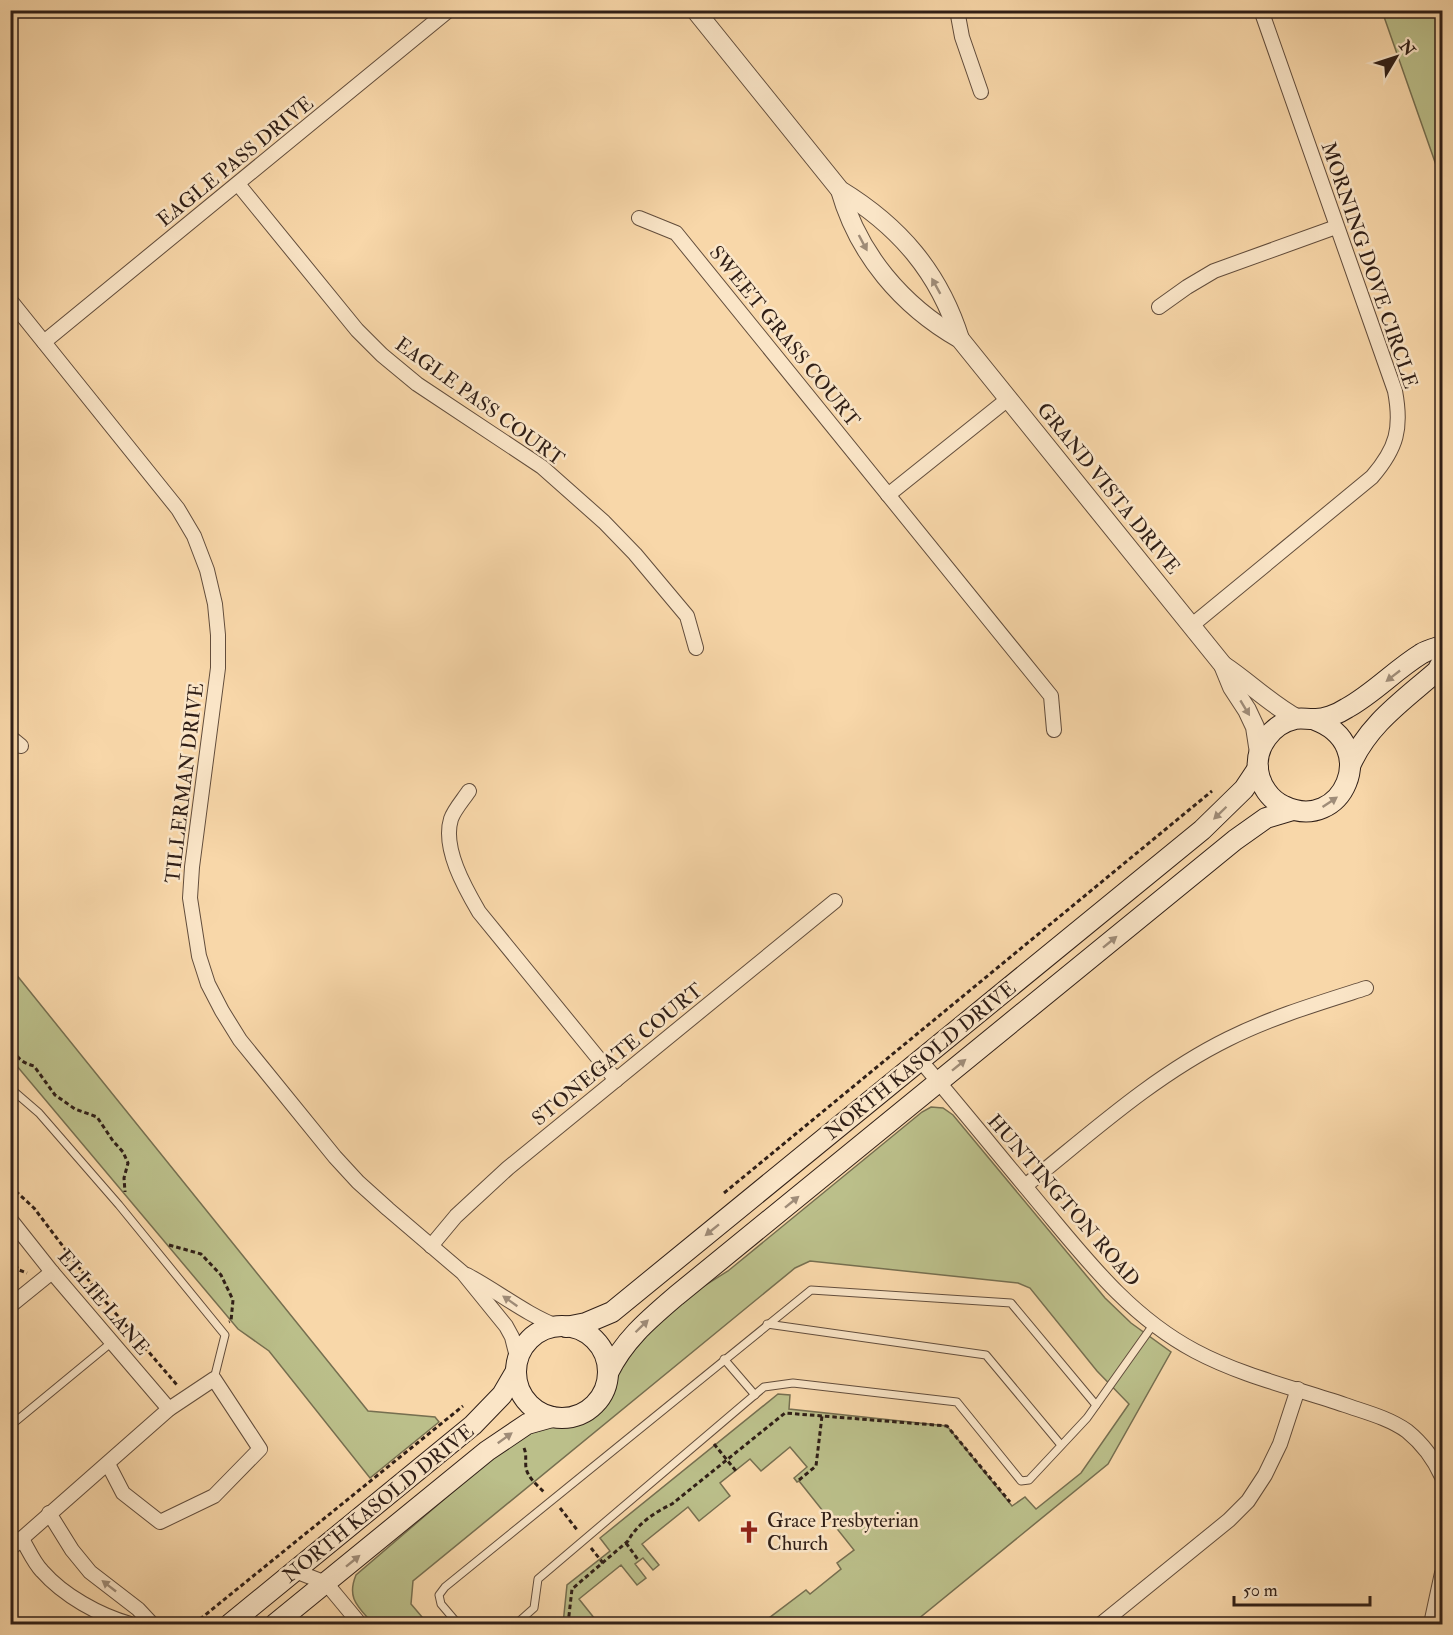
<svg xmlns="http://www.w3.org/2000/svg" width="1453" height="1635" viewBox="0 0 1453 1635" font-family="'IM FELL Double Pica',serif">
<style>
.green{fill:#bbbf8a;stroke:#766f50;stroke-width:1.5}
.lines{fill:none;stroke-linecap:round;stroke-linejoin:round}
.service-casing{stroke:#624d3c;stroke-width:9}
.minor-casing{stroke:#624d3c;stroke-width:16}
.tertiary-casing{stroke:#624d3c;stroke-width:20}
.secondary-casing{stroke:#301f17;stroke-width:22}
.path{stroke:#301f17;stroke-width:3;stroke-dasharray:4.5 3;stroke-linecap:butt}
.service{stroke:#fae5c7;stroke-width:7}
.minor{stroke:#fae5c7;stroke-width:14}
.tertiary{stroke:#fae5c7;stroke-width:18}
.secondary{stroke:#fae5c7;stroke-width:20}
.oneway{fill:#9f8c78}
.labels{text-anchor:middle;stroke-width:5;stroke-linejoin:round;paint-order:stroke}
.street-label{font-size:20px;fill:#301f17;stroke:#fae5c7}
.poi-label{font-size:20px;fill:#301f17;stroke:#fae5c7;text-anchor:start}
</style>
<rect width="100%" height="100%" fill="#f8d7a9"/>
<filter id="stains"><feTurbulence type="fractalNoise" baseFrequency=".00333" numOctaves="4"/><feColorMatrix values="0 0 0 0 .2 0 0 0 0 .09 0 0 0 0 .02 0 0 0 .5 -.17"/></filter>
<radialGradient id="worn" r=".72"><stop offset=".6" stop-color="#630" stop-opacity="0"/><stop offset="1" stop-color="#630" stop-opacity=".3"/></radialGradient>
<g class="green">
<polygon points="1382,11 1442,11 1442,182"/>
<polygon points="11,968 368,1411 435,1417 439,1422 370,1478 269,1351 238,1329 11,1059"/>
<path d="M931 1107 943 1108 953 1115 1105 1298 1131 1323 1171 1352 1108 1464 912 1624H761L806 1590 810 1594 841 1569 837 1563 854 1550 799 1481 797 1482 794 1478 807 1467 790 1447 761 1471 750 1459 720 1483 730 1496 699 1521 688 1507 642 1544 659 1565 653 1570 643 1558 635 1564 646 1578 637 1585 621 1565 579 1599 599 1624H563L567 1585 610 1551 600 1538 778 1394 790 1395 789 1409 947 1426 1012 1506 1025 1497 1036 1509 1081 1473 1129 1404 1097 1371 1030 1288 1018 1283 810 1261 795 1268 413 1581 411 1604 428 1624H373C359 1607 346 1599 356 1575L484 1465 528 1432 541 1428 579 1425 598 1414 611 1398 623 1357 688 1296 728 1271 922 1112Z"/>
</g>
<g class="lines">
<g class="service-casing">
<g id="service">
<polyline points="10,1088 39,1113 119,1205 225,1335 214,1379"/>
<polyline points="767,1324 986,1355 1061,1445"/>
<polyline points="724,1359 755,1395"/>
<polyline points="10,1426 112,1342"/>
<polyline points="458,1624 441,1604 439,1595 445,1587 811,1290 1011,1303 1096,1405"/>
<polyline points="516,1624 534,1608 538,1579 764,1387 793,1383 957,1402 1021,1481 1029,1480 1087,1418 1153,1325"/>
</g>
</g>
<g class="minor-casing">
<g id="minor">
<polyline points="957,10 962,37 981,92"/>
<polyline points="10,15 16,10"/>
<polyline points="238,184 357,330 382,355 417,384 542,467 604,522 635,554 687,616 696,648"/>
<polyline points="639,218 676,233 1051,696 1054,730"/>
<polyline points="10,300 178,509 194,536 207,570 215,604 218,635 218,668 192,867 190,898 199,956 208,984 222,1011 240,1040 335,1157 358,1182 388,1209 463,1273 506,1326 512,1337 518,1361"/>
<polyline points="1159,307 1187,287 1214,271 1336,227"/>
<polyline points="44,342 449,10"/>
<polyline points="888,495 1008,399"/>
<path d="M1191 626 1372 477C1397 448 1402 428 1395 391L1261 10"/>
<polyline points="10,737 21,746"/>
<path d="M469 791C463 800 454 810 451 819 442 848 465 888 479 912L616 1080"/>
<path d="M920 1060C960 1107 999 1155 1039 1203 1086 1259 1129 1316 1195 1351 1242 1376 1295 1388 1345 1405 1365 1412 1389 1418 1407 1431 1423 1444 1434 1459 1442 1477"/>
<path d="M1025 1186C1090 1134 1153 1076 1228 1039 1272 1017 1319 1003 1366 988"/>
<polyline points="10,1219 52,1272 169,1409"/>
<polyline points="431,1246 456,1216 508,1168 835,901"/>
<path d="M467 1275C499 1292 525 1314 559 1327"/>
<polyline points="10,1306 52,1272"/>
<polyline points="49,1513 72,1550 90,1572 138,1609 152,1624"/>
<path d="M22 1539C28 1549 34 1563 42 1571 64 1596 99 1615 130 1624"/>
<polyline points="10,1549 169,1409 214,1379 260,1449 214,1496 160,1522 123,1493 108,1464"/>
<polyline points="295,1571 326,1583 360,1624"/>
<polyline points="1101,1624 1229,1520 1248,1501 1265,1475 1280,1444 1298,1389"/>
<polyline points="1431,1624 1442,1573"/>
</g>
</g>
<g class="tertiary-casing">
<g id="tertiary">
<path d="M695 10 840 190C899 226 939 272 960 339"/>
<path d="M840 190C858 254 902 306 960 339L1223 665 1232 687 1247 710 1255 727 1259 753"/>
<path d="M1223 665C1249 682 1270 704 1298 719"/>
</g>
</g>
<g class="secondary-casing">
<g id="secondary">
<path d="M1315 720C1382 745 1342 834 1284 806 1270 800 1260 785 1258 770 1255 747 1272 724 1295 719 1301 718 1306 719 1313 719 1323 720 1338 714 1347 708 1374 693 1395 670 1421 654 1427 650 1436 648 1442 646"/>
<path d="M1350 766C1368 724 1404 700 1437 671L1442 662"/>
<circle cx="562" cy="1372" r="46"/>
<polyline points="566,1327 586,1323 612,1312 1202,830 1244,789 1258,768"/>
<path d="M608 1373C624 1340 648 1320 676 1296L1235 840 1266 818 1293 810"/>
<polyline points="230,1624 473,1425 502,1395 516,1371"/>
<polyline points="275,1624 487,1451 527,1424 552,1417"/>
</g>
</g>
<g class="path">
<path d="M10 1043C16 1057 20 1062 34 1066L55 1095 75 1109 97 1117 113 1141 123 1152 128 1163 124 1178 125 1192"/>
<polyline points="10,1186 34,1208 99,1294 177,1385"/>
<polyline points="724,1193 1212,791"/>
<polyline points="169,1245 201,1254 221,1275 233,1300 231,1321 229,1322"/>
<polyline points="10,1259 19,1270 27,1273"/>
<polyline points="714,1444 736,1471"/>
<path d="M524 1448C527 1455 525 1461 526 1468 528 1478 538 1486 545 1493"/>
<polyline points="799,1480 816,1466 822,1416"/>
<polyline points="560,1508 578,1531"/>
<polyline points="626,1543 639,1561"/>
<polyline points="591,1548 603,1563"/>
<polyline points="194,1624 463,1406"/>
<path d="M568 1624 572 1589 628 1541C637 1524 655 1512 672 1504L785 1413 947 1426 1010 1502"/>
</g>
<use href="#service" class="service"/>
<use href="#minor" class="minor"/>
<use href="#tertiary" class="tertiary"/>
<use href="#secondary" class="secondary"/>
</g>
<defs><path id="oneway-solid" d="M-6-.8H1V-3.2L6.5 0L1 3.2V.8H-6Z" transform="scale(1.5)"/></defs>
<g class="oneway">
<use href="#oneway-solid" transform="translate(863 243) rotate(62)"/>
<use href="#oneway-solid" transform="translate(936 286) rotate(-119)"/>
<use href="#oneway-solid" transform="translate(1393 676) rotate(142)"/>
<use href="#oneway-solid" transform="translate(1245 708) rotate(59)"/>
<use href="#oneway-solid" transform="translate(1330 802) rotate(-34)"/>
<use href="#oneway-solid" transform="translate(1220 813) rotate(136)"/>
<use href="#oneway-solid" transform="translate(1110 942) rotate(-39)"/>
<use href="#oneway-solid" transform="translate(959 1065) rotate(-39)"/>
<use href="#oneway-solid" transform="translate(792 1202) rotate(-39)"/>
<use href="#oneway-solid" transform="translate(712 1230) rotate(141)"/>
<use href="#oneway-solid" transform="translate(510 1301) rotate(-145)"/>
<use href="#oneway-solid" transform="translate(642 1326) rotate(-44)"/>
<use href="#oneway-solid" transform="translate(505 1438) rotate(-36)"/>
<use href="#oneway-solid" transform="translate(353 1561) rotate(-39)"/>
<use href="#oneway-solid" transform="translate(109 1586) rotate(-142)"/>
</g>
<defs>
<g id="church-bare" transform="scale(1.8)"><path d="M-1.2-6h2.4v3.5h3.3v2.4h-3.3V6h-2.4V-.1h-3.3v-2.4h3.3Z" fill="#8f2418" stroke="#fae5c7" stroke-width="2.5" paint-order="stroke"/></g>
</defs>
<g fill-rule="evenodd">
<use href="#church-bare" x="749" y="1532"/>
</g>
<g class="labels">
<g class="street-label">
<text transform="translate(235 161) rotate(-39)" y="7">EAGLE PASS DRIVE</text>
<text transform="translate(1370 265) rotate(71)" y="7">MORNING DOVE CIRCLE</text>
<text transform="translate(785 336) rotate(51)" y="7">SWEET GRASS COURT</text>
<text transform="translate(480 401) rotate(36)" y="7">EAGLE PASS COURT</text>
<text transform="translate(1109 488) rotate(51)" y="7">GRAND VISTA DRIVE</text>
<text transform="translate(184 783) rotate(-83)" y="7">TILLERMAN DRIVE</text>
<text transform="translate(617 1054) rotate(-39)" y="7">STONEGATE COURT</text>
<text transform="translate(920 1060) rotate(-39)" y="7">NORTH KASOLD DRIVE</text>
<text transform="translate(1064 1200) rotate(49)" y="7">HUNTINGTON ROAD</text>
<text transform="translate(104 1302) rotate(50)" y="7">ELLIE LANE</text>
<text transform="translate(378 1503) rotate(-39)" y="7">NORTH KASOLD DRIVE</text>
</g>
<g class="poi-label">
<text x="767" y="1527">Grace Presbyterian<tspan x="767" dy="23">Church</tspan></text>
</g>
</g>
<rect width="1453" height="1635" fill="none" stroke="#f8d7a9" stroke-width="36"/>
<rect x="12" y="12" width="1429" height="1611" fill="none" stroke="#301f17" stroke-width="3"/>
<rect x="18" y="18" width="1417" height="1599" fill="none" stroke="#301f17" stroke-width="1.5"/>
<g transform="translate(1396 57) rotate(51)" stroke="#fae5c7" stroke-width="4.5" paint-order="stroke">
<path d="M0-4.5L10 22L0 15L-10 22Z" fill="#301f17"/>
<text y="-9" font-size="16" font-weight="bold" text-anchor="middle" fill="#301f17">N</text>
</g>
<path d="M1234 1596v9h136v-9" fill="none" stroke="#301f17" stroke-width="3"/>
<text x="1243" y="1596" font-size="18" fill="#301f17" stroke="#fae5c7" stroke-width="4.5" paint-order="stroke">50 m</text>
<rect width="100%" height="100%" filter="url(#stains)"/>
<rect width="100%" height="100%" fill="url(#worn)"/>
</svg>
